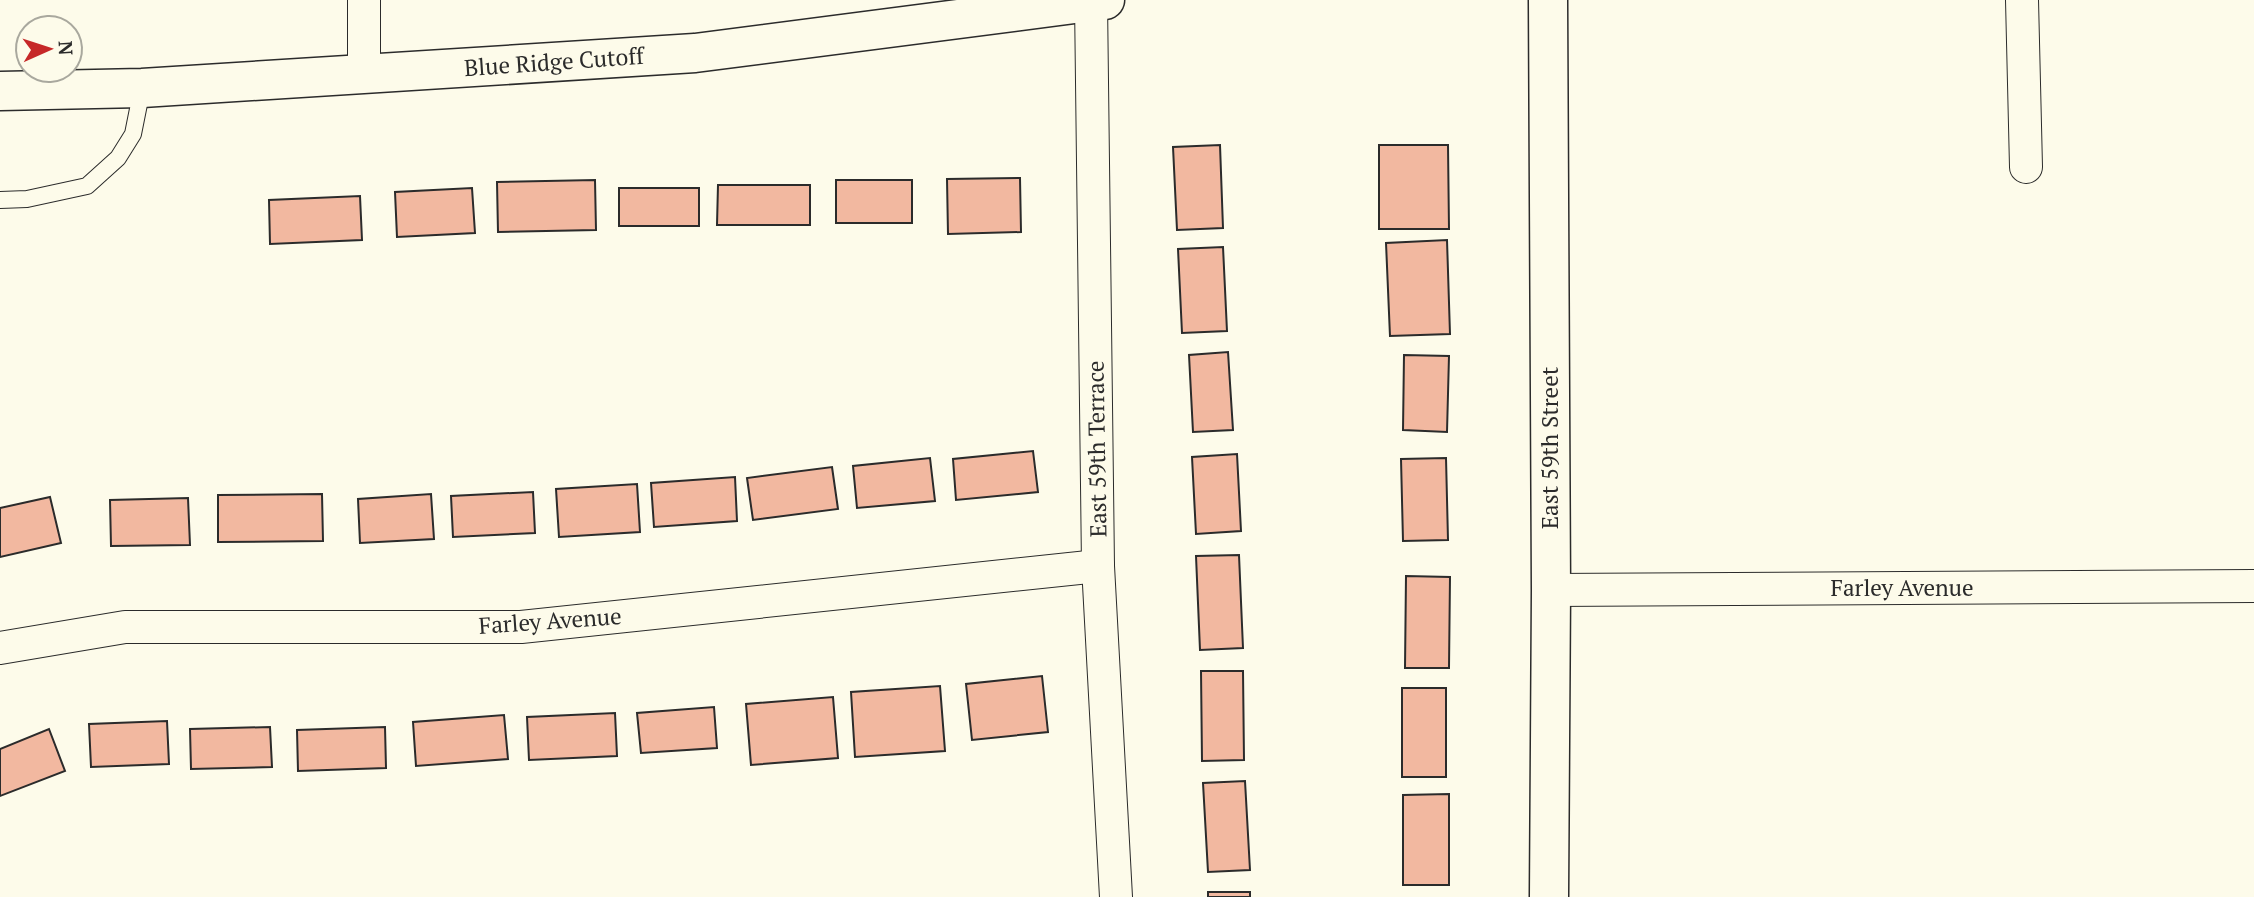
<svg xmlns="http://www.w3.org/2000/svg" width="2254" height="897" viewBox="0 0 2254 897" font-family="'PT Serif',serif">
<style>
.building{fill:#f2b8a0;stroke:#2b2b2b;stroke-width:2}
.lines{fill:none;stroke-linecap:round;stroke-linejoin:round}
.lane-casing{stroke:#2b2b2b;stroke-width:18}
.street-casing{stroke:#2b2b2b;stroke-width:34}
.secondary-casing{stroke:#2b2b2b;stroke-width:41}
.lane{stroke:#fdfbea;stroke-width:16}
.street{stroke:#fdfbea;stroke-width:32}
.secondary{stroke:#fdfbea;stroke-width:38}
.labels{text-anchor:middle;stroke-width:5;stroke-linejoin:round;paint-order:stroke}
.street-label{font-size:23px;fill:#2b2b2b;stroke:#fdfbea}
</style>
<rect width="100%" height="100%" fill="#fdfbea"/>
<g class="building">
<polygon points="1220,145 1223,228 1177,230 1173,147"/>
<polygon points="1379,145 1448,145 1449,229 1379,229"/>
<polygon points="1020,178 1021,232 948,234 947,179"/>
<polygon points="595,180 596,230 498,232 497,182"/>
<rect x="836" y="180" width="76" height="43"/>
<polygon points="718,185 810,185 810,225 717,225"/>
<polygon points="472,188 475,233 397,237 395,192"/>
<rect x="619" y="188" width="80" height="38"/>
<polygon points="360,196 362,240 270,244 269,200"/>
<polygon points="1447,240 1450,334 1390,336 1386,243"/>
<polygon points="1223,247 1227,331 1182,333 1178,249"/>
<polygon points="1228,352 1233,430 1193,432 1189,355"/>
<polygon points="1404,355 1449,356 1447,432 1403,430"/>
<polygon points="1033,451 1038,492 956,500 953,459"/>
<polygon points="1237,454 1241,531 1196,534 1192,457"/>
<polygon points="930,458 935,501 857,508 853,466"/>
<polygon points="1446,458 1448,540 1403,541 1401,459"/>
<polygon points="832,467 838,509 753,520 747,478"/>
<polygon points="735,477 737,521 654,527 651,483"/>
<polygon points="637,484 640,532 559,537 556,489"/>
<polygon points="533,492 535,533 453,537 451,496"/>
<polygon points="322,494 323,541 218,542 218,495"/>
<polygon points="431,494 434,539 360,543 358,499"/>
<polygon points="50,497 61,543 0,557 0,508"/>
<polygon points="188,498 190,545 111,546 110,500"/>
<polygon points="1239,555 1243,648 1200,650 1196,556"/>
<polygon points="1406,576 1450,577 1449,668 1405,668"/>
<polygon points="1201,671 1243,671 1244,760 1202,761"/>
<polygon points="1042,676 1048,732 972,740 966,684"/>
<polygon points="940,686 945,751 855,757 851,692"/>
<rect x="1402" y="688" width="44" height="89"/>
<polygon points="833,697 838,758 751,765 746,704"/>
<polygon points="714,707 717,748 641,753 637,713"/>
<polygon points="615,713 617,756 529,760 527,717"/>
<polygon points="504,715 508,759 416,766 413,722"/>
<polygon points="167,721 169,764 91,767 89,724"/>
<polygon points="270,727 272,767 191,769 190,729"/>
<polygon points="385,727 386,768 298,771 297,730"/>
<polygon points="49,729 65,771 0,796 0,749"/>
<polygon points="1245,781 1250,870 1208,872 1203,783"/>
<polygon points="1449,794 1449,885 1403,885 1403,795"/>
<rect x="1208" y="892" width="42" height="5"/>
</g>
<g class="lines">
<g class="lane-casing">
<polyline id="lane" points="0,200 27,199 87,186 118,158 133,134 142,89"/>
</g>
<g class="street-casing">
<g id="street">
<polyline points="2022,0 2026,167"/>
<polyline points="1091,1 1098,566 1116,897"/>
<polyline points="364,75 364,0"/>
<polyline points="1551,590 2254,586"/>
<polyline points="0,648 125,627 521,627 1098,566"/>
</g>
</g>
<g class="secondary-casing">
<g id="secondary">
<polyline points="1548,0 1551,590 1549,897"/>
<polyline points="0,91 142,88 695,53 1105,0"/>
</g>
</g>
<use href="#lane" class="lane"/>
<use href="#street" class="street"/>
<use href="#secondary" class="secondary"/>
</g>
<g class="labels">
<g class="street-label">
<text transform="translate(554 62) rotate(-4)" y="8">Blue Ridge Cutoff</text>
<text transform="translate(1550 448) rotate(-90)" y="8">East 59th Street</text>
<text transform="translate(1097 449) rotate(-91)" y="8">East 59th Terrace</text>
<text x="1902" y="596">Farley Avenue</text>
<text transform="translate(550 621) rotate(-4)" y="8">Farley Avenue</text>
</g>
</g>
<g transform="translate(49 49) rotate(87)"><circle r="33" fill="#fdfbea" stroke="#a9a89e" stroke-width="2"/>
<path d="M0-5L12 26L0 18L-12 26Z" fill="#c62828"/>
<text y="-10" font-size="19" font-weight="bold" text-anchor="middle" fill="#2b2b2b">N</text>
</g>
</svg>
